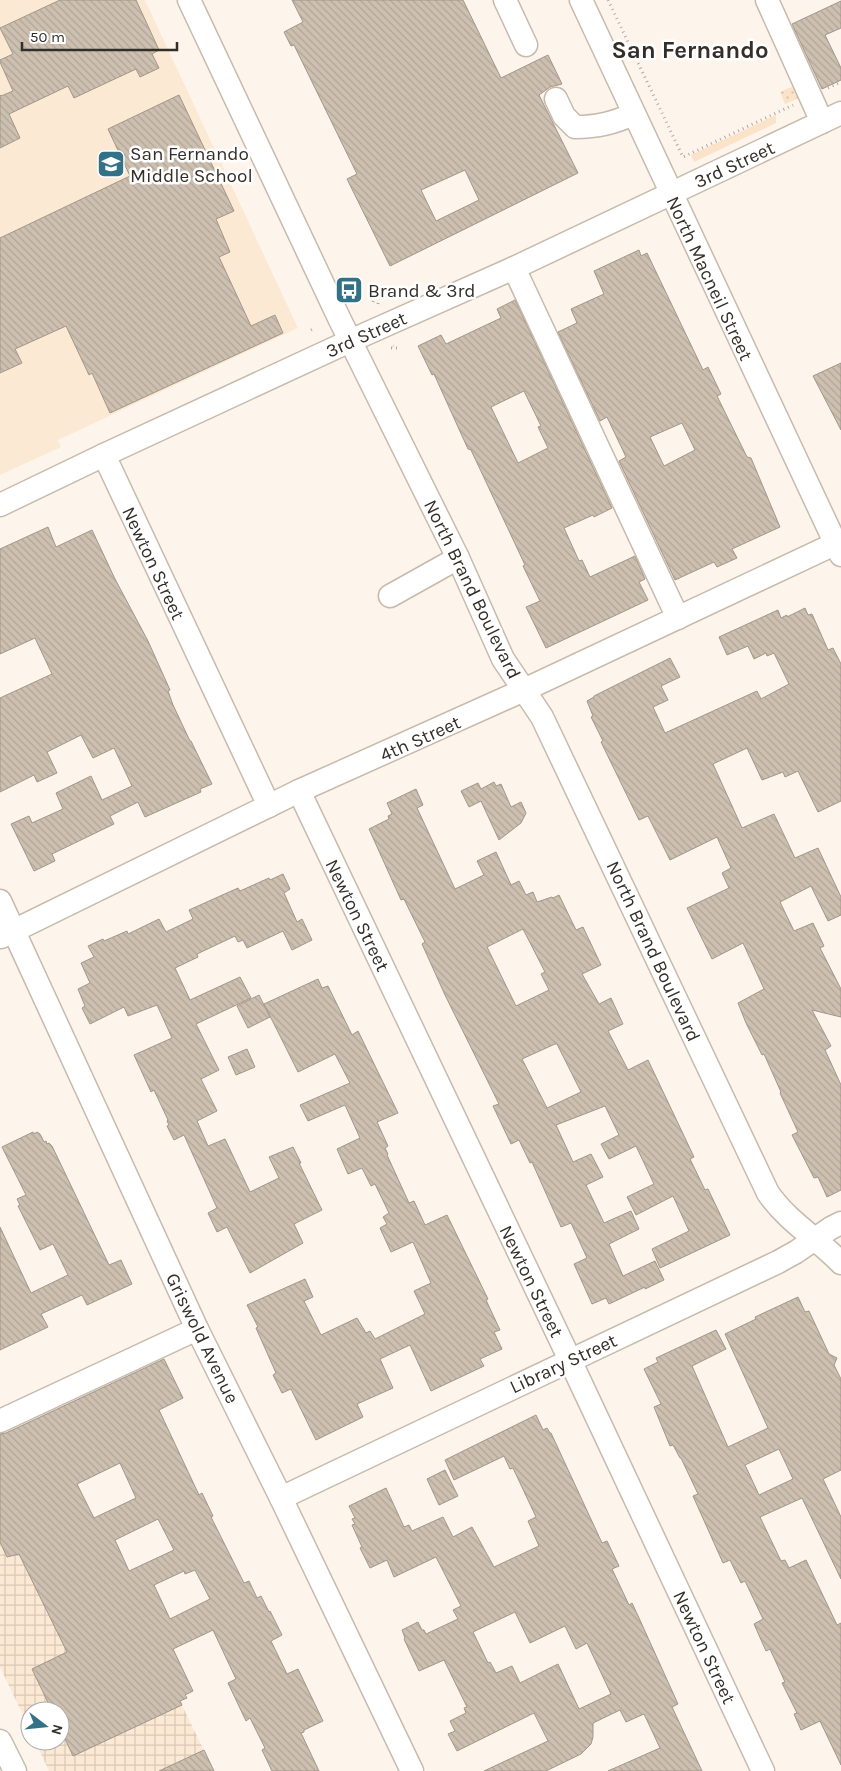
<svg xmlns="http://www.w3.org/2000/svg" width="841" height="1771" viewBox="0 0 841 1771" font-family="Karla,sans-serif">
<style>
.built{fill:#fce9d4}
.industrial{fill:url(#industrial-grid)}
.green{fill:#fae3c8}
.garden{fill:url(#garden-dots)}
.building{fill:url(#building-back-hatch);stroke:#a29688;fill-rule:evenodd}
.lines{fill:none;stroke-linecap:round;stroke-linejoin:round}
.minor-casing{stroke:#c7baab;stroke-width:25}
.path{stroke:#b0a9a2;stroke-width:3;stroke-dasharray:1 4;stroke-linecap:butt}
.minor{stroke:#fff;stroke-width:22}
.labels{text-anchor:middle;stroke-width:5;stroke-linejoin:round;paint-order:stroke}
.poi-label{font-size:19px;fill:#332e28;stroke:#fff;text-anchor:start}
.street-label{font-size:19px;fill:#332e28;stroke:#fff}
.district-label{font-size:24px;font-weight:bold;fill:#332e28;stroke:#fff}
</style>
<defs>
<pattern id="industrial-grid" width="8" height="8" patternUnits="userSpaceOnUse" patternTransform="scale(1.25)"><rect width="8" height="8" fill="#fce9d4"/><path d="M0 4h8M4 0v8" fill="none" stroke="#d8c8b6"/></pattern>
<pattern id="garden-dots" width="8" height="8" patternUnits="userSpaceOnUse" patternTransform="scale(1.25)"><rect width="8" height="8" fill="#fae3c8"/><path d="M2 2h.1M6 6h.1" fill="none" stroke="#d7c3ac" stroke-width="1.8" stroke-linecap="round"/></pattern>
<pattern id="building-back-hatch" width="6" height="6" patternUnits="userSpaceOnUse" patternTransform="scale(1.25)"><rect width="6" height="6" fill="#cdc0b1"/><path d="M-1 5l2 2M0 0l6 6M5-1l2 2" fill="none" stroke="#b0a598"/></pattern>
</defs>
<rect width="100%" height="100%" fill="#fdf5ec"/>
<polygon class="built" points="0,0 145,0 298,328 58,440 61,447 0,475"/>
<polygon class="industrial" points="66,1461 174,1689 214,1771 49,1771 35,1741 60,1741 60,1711 30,1711 30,1730 0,1667 0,1492"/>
<polygon class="green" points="776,115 776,123 694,162 691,155"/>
<polygon class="garden" points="796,85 802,97 785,104 780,92"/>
<g class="building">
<polygon points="60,0 136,0 159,50 152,54 159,68 140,77 136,69 74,98 68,86 9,114 20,138 0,148 0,95 1,96 13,91 0,62 0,60 13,54 0,28"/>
<path d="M292 0H463L501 78 548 55 562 84 550 87 539 95 578 173 390 266 347 179 357 174 294 45 291 46 284 32 303 22ZM465 170 479 200 436 221 421 190Z"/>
<polygon points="841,1 841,28 825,35 841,68 841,80 822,89 792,24"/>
<polygon points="179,95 234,211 216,219 230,252 219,257 251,326 275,315 283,333 110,413 92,373 89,375 66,326 15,349 22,363 0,373 0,238 130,176 108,129"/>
<path d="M639 250 641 256 647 253 703 370 708 367 721 394 717 396 747 457 751 458 780 527 732 549 737 558 717 567 714 562 675 580 619 461 626 457 607 417 600 421 558 332 577 323 571 309 604 294 594 271ZM682 423 695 450 664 466 650 437Z"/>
<path d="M515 300 612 508 594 517 593 515 564 528 579 561 582 560 590 577 635 556 645 579 639 582 648 600 546 648 526 607 540 601 523 566 525 565 471 450 468 449 434 374 432 375 418 346 441 335 446 344 501 318 497 309ZM524 391 541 426 538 427 548 448 518 463 491 407Z"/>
<polygon points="841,363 841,430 813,376"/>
<polygon points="48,527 56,547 92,530 115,579 148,641 170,690 168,691 173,705 190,741 191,741 212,784 200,789 201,792 145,817 138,802 110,816 114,824 52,854 55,861 34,871 11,824 29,816 32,823 63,809 56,793 91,776 102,800 132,786 114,748 93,758 81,735 47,752 57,773 37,782 34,775 0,792 0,698 52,674 35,638 0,654 0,549"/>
<polygon points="805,608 808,615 812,614 828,650 833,648 841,664 841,801 818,812 798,771 785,777 783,772 762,780 747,748 713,764 742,828 774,814 795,858 818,848 841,897 841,915 828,921 811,886 780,902 794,931 813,923 824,946 820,948 841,989 841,1017 812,1010 831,1046 825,1050 841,1085 841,1190 827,1197 818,1177 814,1178 792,1135 798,1132 780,1093 781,1092 764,1054 762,1055 746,1023 738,1003 764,989 743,943 712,959 687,908 729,888 722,873 731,868 717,837 670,860 648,816 639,820 601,742 603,741 591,717 593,716 587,701 594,697 594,696 670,658 680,677 661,686 668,700 653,707 665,733 757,691 761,699 789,684 774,653 767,656 766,653 754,659 748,646 727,655 719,637 778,610 781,618 787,615 787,617"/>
<polygon points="494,782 496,786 501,784 511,807 521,802 526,813 521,823 499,840 481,801 469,807 461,791 478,783 481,789"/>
<path d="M416 789 423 805 417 808 455 889 484 875 477 861 496 852 511 885 519 881 526 895 533 892 537 902 552 897 553 898 559 895 576 930 583 927 601 965 582 974 599 1004 611 998 623 1024 608 1031 628 1070 648 1060 694 1157 690 1159 705 1190 708 1189 730 1235 660 1268 652 1249 689 1231 673 1196 636 1215 627 1197 654 1184 636 1146 609 1159 601 1144 619 1135 605 1106 556 1125 573 1162 591 1154 603 1177 586 1185 604 1223 631 1211 639 1229 609 1244 623 1276 655 1261 664 1280 645 1289V1287L609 1304 606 1298 592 1304 574 1264 587 1258 571 1223 561 1227 532 1162 530 1163 519 1140 511 1144 493 1106 499 1104 445 995 422 944 425 942 404 899 401 900 369 829 389 819 388 816 392 814 387 803ZM523 929 545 972 541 974 549 990 516 1006 487 947ZM555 1044H557L581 1092 547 1108 522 1059Z"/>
<polygon points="283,874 290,889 284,893 297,922 302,919 312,940 292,950 283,931 247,948 243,940 238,942 235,936 197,954 198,957 175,968 190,1000 240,977 251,998 196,1024 219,1070 201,1079 217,1111 197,1121 208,1146 225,1139 250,1192 279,1178 269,1157 293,1147 301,1163 299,1163 322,1210 294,1224 303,1243 250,1273 227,1227 217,1232 208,1213 217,1208 184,1135 174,1140 167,1126 169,1125 167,1121 168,1120 154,1090 151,1092 134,1055 172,1038 157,1005 128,1016 124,1007 90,1024 82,1008 85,1006 78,989 90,983 81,963 94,957 88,946 103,939 104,941 127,931 128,934 159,919 166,932 193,919 189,910 238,888 240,891 269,878 270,880"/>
<polygon points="318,979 322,988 328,986 352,1035 358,1031 398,1113 377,1122 388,1146 385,1148 388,1154 387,1155 409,1203 414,1201 425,1225 447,1215 488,1299 486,1300 500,1330 494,1332 502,1349 480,1359 484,1366 431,1391 410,1345 380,1359 393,1388 357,1404 363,1417 316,1440 291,1389 282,1393 273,1375 276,1373 256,1328 258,1327 247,1305 305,1279 313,1297 304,1301 321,1335 357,1318 366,1333 370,1331 375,1339 425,1314 414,1291 431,1283 413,1242 391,1252 380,1228 387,1224 383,1217 389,1213 375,1184 371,1186 362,1168 348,1174 337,1149 360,1138 345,1105 308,1121 300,1105 350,1083 335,1054 298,1072 264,1004"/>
<polygon points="259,995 270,1017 248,1028 237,1006"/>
<polygon points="247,1049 255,1067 236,1075 228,1057"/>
<polygon points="33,1132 34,1134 37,1132 40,1134 44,1142 46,1141 47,1144 49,1143 52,1146 109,1265 121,1260 132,1284 87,1305 82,1295 41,1314 48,1327 0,1350 0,1227 31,1293 68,1275 53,1244 40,1250 18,1206 20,1205 17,1199 26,1195 2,1147"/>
<path d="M798 1297 805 1312 809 1311 829 1354 837 1358 834 1365 841 1379V1470L823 1479 841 1517V1579L802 1498 760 1517 781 1561 785 1560 789 1568 806 1560 837 1625 841 1623V1765L820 1721 801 1730 794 1714 797 1713 782 1683 785 1682 770 1649 766 1651 754 1624 763 1619 745 1581 741 1583 730 1560 723 1563 693 1496 698 1494 681 1458H680L673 1445 670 1446 654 1407 661 1404 644 1369 658 1362 656 1358 716 1330 726 1349 692 1366 728 1447 768 1428 725 1334 756 1319 755 1317ZM779 1449 793 1479 759 1495 745 1465Z"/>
<path d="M164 1359 183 1398 159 1410 199 1495 202 1493 213 1516 211 1517 244 1583 249 1581 257 1598 261 1596 269 1612 270 1611 282 1635 271 1641 287 1674 298 1669 323 1721 304 1730V1732L301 1733 319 1771H272L262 1750 265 1748 250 1718 246 1721 228 1683 236 1679 213 1630 173 1649 193 1691 185 1695 187 1698 180 1701 182 1705 73 1756 60 1728V1711H52L32 1669 67 1652 19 1554 7 1557 0 1542V1434L6 1433ZM120 1463 136 1498 94 1518 77 1484ZM158 1519 174 1550 129 1571 115 1540ZM195 1570 210 1599 170 1619 154 1585 184 1571 185 1574Z"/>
<path d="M536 1415 543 1430 547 1428 550 1433H551L602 1543 607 1541 619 1566 612 1569 629 1605 632 1603 639 1618 678 1704 672 1707 702 1771H608L660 1748 644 1714 626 1722 620 1710 593 1723V1737L591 1744 581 1754 546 1771H484L548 1741 534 1713 457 1751 448 1734 455 1731 450 1721 466 1713 464 1708 467 1707 444 1660 419 1671 404 1639 405 1638 402 1630 418 1622 422 1630H424L426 1634 458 1619 453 1610 461 1606 436 1557 394 1577 387 1560 370 1568 360 1548 362 1547 352 1525 355 1524 352 1519 355 1518 349 1506 386 1488 404 1527 409 1525 412 1531 443 1517 453 1537 472 1527 494 1567 539 1546 528 1521 536 1517 513 1468 510 1469 504 1456 454 1480 445 1460ZM515 1612 530 1643 565 1626 576 1649 587 1643 611 1694 579 1709 558 1664 520 1683 512 1666 496 1673 490 1662 488 1663 473 1632Z"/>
<polygon points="445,1470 458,1496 439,1505 427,1479"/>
<polygon points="204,1750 214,1771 159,1771"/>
</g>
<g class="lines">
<g class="minor-casing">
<g id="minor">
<path d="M189 0 339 318 458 558 503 659 542 717 768 1193C787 1221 818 1239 841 1263"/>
<polyline points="505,0 526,45"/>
<polyline points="581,0 841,555"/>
<polyline points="767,0 822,122"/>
<path d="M556 99 564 116 575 127C598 127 613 123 634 114"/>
<polyline points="514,268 678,618"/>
<polyline points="104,455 269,806"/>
<polyline points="0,505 104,455 350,341 514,268 841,113"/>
<polyline points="390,596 458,558"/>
<polyline points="299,791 561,1341 763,1771"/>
<polyline points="0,901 197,1329 281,1498 412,1771"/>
<polyline points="1,937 299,791 524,690 841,541"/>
<polyline points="0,1421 197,1329"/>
<polyline points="281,1498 778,1262 796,1252 831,1228 841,1223"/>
<polyline points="0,1741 15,1771"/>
</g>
</g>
<g class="path">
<polyline points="608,0 683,157 793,105"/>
<polyline points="828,88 841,82"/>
<polyline points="373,302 375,297"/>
<polyline points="378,304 379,299"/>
<polyline points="311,330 315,328"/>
<polyline points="391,348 397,348 393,346"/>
</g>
<use href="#minor" class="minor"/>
</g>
<defs>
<g id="school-square" transform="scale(1.4375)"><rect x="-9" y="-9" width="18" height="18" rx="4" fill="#337286" stroke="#fff"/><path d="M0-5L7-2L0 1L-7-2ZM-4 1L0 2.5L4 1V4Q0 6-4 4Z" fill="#fff"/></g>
<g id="bus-square" transform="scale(1.4375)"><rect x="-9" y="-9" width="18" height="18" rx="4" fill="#337286" stroke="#fff"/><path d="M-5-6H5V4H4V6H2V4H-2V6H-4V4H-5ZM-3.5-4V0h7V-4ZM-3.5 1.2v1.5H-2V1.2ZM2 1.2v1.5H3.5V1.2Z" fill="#fff"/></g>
</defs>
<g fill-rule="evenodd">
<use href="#school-square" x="111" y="164"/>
<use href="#bus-square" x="349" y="290"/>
</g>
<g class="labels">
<g class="poi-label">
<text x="130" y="160">San Fernando<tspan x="130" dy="22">Middle School</tspan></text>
<text x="368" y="297">Brand &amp; 3rd</text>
</g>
<g class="street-label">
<text transform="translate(734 164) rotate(-25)" y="7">3rd Street</text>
<text transform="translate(710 278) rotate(65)" y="7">North Macneil Street</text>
<text transform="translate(366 334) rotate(-24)" y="7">3rd Street</text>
<text transform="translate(154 563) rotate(65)" y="7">Newton Street</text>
<text transform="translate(473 589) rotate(64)" y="7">North Brand Boulevard</text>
<text transform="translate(420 738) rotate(-24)" y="7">4th Street</text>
<text transform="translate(358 915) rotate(64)" y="7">Newton Street</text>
<text transform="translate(654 951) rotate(65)" y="7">North Brand Boulevard</text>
<text transform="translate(532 1281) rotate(64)" y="7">Newton Street</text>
<text transform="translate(203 1338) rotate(64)" y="7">Griswold Avenue</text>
<text transform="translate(563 1363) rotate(-25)" y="7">Library Street</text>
<text transform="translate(705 1647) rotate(65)" y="7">Newton Street</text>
</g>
<g class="district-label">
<text x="690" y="58">San Fernando</text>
</g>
</g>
<g transform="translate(45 1726) rotate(106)"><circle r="24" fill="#ffffff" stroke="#adaba9"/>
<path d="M0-4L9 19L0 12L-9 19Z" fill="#337286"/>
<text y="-8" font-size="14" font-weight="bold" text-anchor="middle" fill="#332e28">N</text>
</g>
<path d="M22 42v8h155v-8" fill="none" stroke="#332e28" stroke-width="2.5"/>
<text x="30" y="42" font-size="15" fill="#332e28" stroke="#ffffff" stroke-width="4" paint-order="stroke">50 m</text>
</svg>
